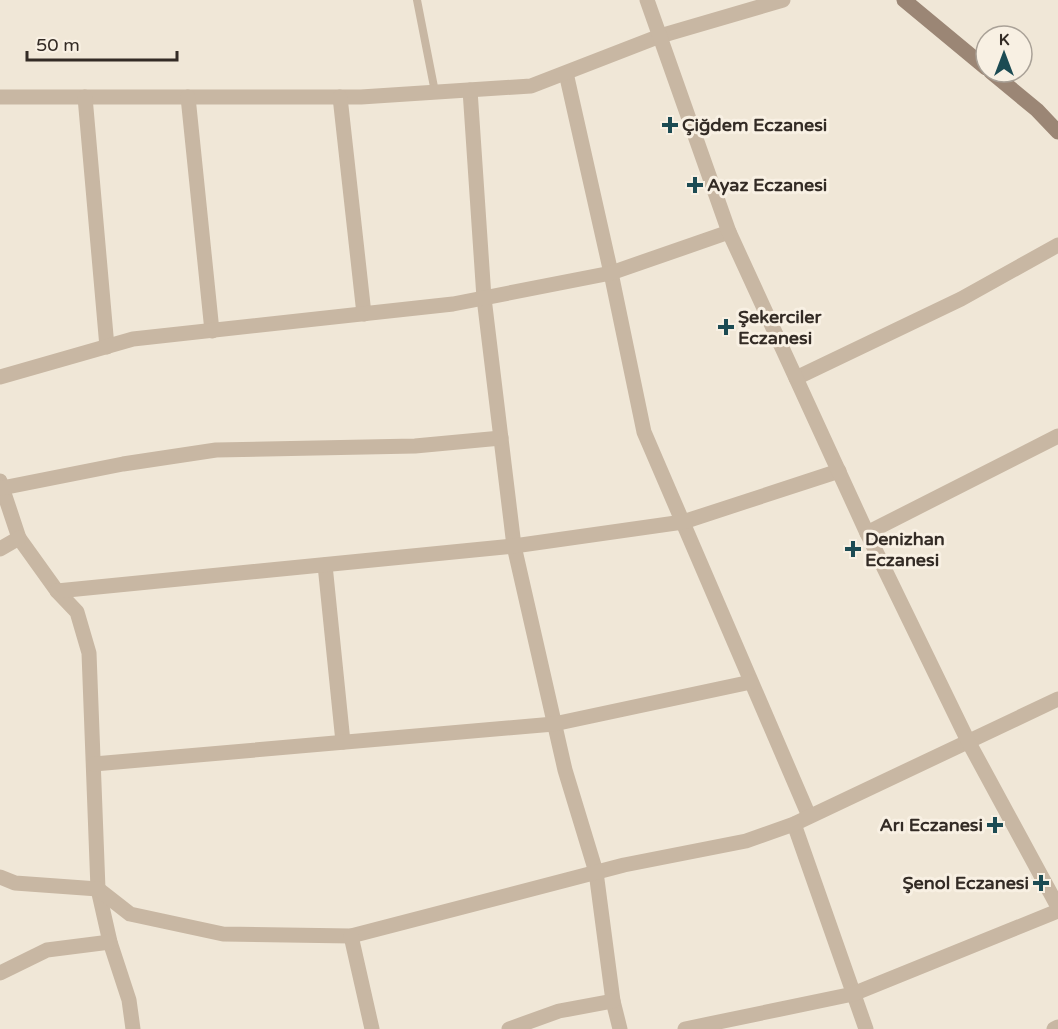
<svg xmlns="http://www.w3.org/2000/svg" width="1058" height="1029" viewBox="0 0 1058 1029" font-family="'Varela Round',sans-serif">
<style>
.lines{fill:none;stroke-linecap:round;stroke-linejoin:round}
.service{stroke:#c8b7a3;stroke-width:8}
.minor{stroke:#c8b7a3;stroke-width:15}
.tertiary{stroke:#c8b7a3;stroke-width:15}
.secondary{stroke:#9b8675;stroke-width:15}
.poi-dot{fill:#1c4b53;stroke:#f8f0e3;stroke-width:2}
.labels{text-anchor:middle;stroke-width:6;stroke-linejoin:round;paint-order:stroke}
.poi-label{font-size:18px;font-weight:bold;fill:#332b25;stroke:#f8f0e3;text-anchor:start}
</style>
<rect width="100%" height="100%" fill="#f0e7d7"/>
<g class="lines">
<polyline class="service" points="417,0 435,92"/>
<g class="minor">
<polyline points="566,73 611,273 644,432 809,816"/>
<polyline points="470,90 484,298 514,546 565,770 596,872 613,1001 620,1029"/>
<polyline points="0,97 361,97 531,86 660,36 783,0"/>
<polyline points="85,97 107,347"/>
<polyline points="188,97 212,331"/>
<polyline points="340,97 364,314"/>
<polyline points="0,377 133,339 453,304 611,273 729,232"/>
<polyline points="796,378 961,299 1058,245"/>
<polyline points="0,481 19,538 57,591 77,612 89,653 98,889 110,942 129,1000 133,1029"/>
<polyline points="2,488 123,464 216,450 415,446 501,438"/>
<polyline points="867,533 1058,436"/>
<polyline points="0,549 19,538"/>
<polyline points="325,565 343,742"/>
<polyline points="57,591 514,546 683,522 839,471"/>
<polyline points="94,764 554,724 751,682"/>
<polyline points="794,824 866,1029"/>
<polyline points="0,877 15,883 98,889 130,914 223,934 351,936 624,865 746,841 794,824 1058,699"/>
<polyline points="351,936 372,1029"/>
<polyline points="0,973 47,950 110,942"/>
<polyline points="509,1029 559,1011 613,1001"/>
<polyline points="685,1029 853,994 1058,911"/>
<polyline points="1054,1029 1058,1027"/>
</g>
<polyline class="tertiary" points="647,0 729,232 867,533 968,741 1058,907"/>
<g class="secondary">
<polyline points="904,0 986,68"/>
<polyline points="991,72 1037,110 1058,132"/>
</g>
</g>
<g class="poi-dot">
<path d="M667 116h6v6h6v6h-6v6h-6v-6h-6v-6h6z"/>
<path d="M692 176h6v6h6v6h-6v6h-6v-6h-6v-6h6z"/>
<path d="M723 318h6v6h6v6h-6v6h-6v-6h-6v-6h6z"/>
<path d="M850 540h6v6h6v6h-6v6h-6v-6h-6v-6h6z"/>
<path d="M992 816h6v6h6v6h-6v6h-6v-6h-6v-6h6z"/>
<path d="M1038 874h6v6h6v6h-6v6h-6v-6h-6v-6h6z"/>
</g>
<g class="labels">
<g class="poi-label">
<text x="682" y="131">Çiğdem Eczanesi</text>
<text x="707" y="191">Ayaz Eczanesi</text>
<text x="738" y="323">Şekerciler<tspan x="738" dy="21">Eczanesi</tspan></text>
<text x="865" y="545">Denizhan<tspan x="865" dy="21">Eczanesi</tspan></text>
<text x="983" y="831" text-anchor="end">Arı Eczanesi</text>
<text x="1029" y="889" text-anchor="end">Şenol Eczanesi</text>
</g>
</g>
<g transform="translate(1004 54)"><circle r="28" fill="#f8f0e3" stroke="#a9a197" stroke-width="1.5"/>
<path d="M0-4.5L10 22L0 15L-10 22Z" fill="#1c4b53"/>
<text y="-9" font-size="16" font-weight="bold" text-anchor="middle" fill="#332b25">K</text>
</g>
<path d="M27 51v9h150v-9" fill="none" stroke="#332b25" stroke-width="3"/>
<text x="36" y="51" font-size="18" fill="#332b25" stroke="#f8f0e3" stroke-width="4.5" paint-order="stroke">50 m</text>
</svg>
